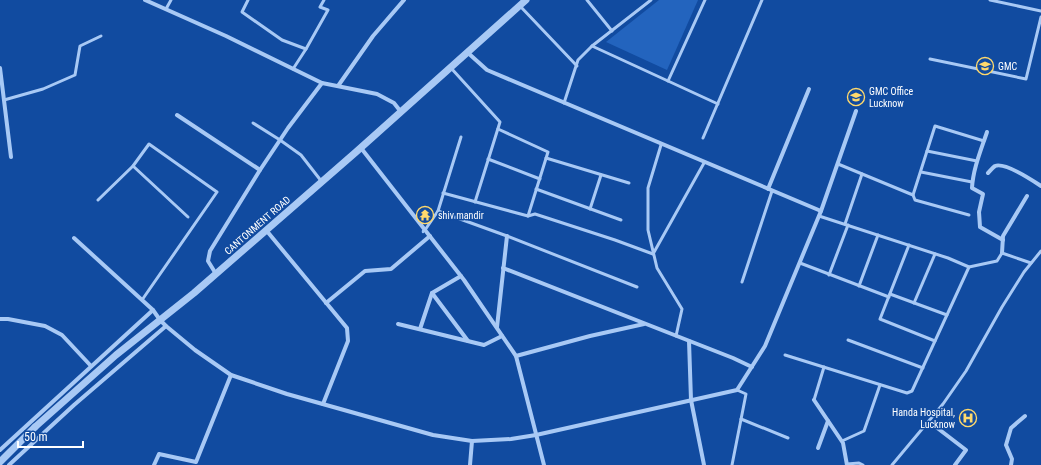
<svg xmlns="http://www.w3.org/2000/svg" width="1041" height="465" viewBox="0 0 1041 465" font-family="'Roboto Condensed',sans-serif">
<style>
.green{fill:#2364be}
.lines{fill:none;stroke-linecap:round;stroke-linejoin:round}
.stream{stroke:#9ac3f8;stroke-width:2.5}
.service{stroke:#a8c9f5;stroke-width:3}
.minor{stroke:#a8c9f5;stroke-width:4}
.tertiary{stroke:#a8c9f5;stroke-width:7}
.tertiary-bridge{stroke:#a8c9f5;stroke-width:7}
.labels{text-anchor:middle;stroke-width:3;stroke-linejoin:round;paint-order:stroke}
.poi-label{font-size:10px;fill:#fff;stroke:#114ba0;text-anchor:start}
.street-label{font-size:10px;fill:#fff;stroke:#114ba0}
</style>
<rect width="100%" height="100%" fill="#114ba0"/>
<polygon class="green" points="659,0 698,0 667,70 606,42"/>
<g class="lines">
<polyline class="stream" points="423,231 423,232"/>
<g class="service">
<polyline points="248,0 242,12 282,40 306,49"/>
<polyline points="587,0 612,31"/>
<polyline points="990,0 1041,11"/>
<polyline points="520,6 577,66"/>
<polyline points="166,9 171,0"/>
<polyline points="592,46 718,104"/>
<polyline points="930,59 1026,79 1041,17"/>
<polyline points="451,68 500,122 475,202"/>
<polyline points="293,69 306,49 328,10 320,7 324,0"/>
<polyline points="668,81 705,0"/>
<polyline points="4,100 43,89 75,75 80,46 101,36"/>
<polyline points="564,103 578,60 592,46 651,0"/>
<polyline points="253,123 280,140 301,155 322,182"/>
<polyline points="498,129 548,152 528,216"/>
<polyline points="703,138 762,0"/>
<polyline points="661,145 648,188 648,230 657,268 682,309 676,336"/>
<polyline points="927,151 977,161"/>
<polyline points="546,158 629,183"/>
<polyline points="488,159 540,179"/>
<polyline points="838,164 913,195 915,200 969,215"/>
<polyline points="133,166 188,217"/>
<polyline points="921,172 972,182"/>
<polyline points="536,189 621,220"/>
<polyline points="443,193 528,216 535,214 615,240 653,254 704,163"/>
<polyline points="913,195 935,126 984,141"/>
<polyline points="98,200 133,166 149,144 217,192 142,300"/>
<polyline points="590,209 601,175"/>
<polyline points="438,211 507,236 637,287"/>
<polyline points="819,216 948,258 969,267 997,261 1002,253 1031,263"/>
<polyline points="845,224 862,174"/>
<polyline points="425,230 438,211 461,137"/>
<polyline points="909,245 880,319 935,341"/>
<polyline points="800,263 889,297"/>
<polyline points="829,275 848,225"/>
<polyline points="742,282 772,191"/>
<polyline points="859,286 878,235"/>
<polyline points="890,294 947,315"/>
<polyline points="914,303 935,254"/>
<polyline points="848,340 923,368"/>
<polyline points="785,355 907,393 912,391 969,267"/>
<polyline points="814,400 824,367"/>
<polyline points="741,419 788,438"/>
<polyline points="842,441 864,431 880,385"/>
<polyline points="847,464 859,463 863,465"/>
<polyline points="732,465 746,394 737,390"/>
<polyline points="892,465 943,404 966,371 1002,307 1024,272 1041,251"/>
</g>
<g class="minor">
<polyline points="145,0 226,36 322,83 377,94 394,103 401,112"/>
<polyline points="467,52 487,70 821,211"/>
<polyline points="0,68 11,157"/>
<polyline points="338,86 373,36 404,0"/>
<polyline points="177,115 260,170"/>
<path d="M987 132C981 150 973 169 972 188L983 194 979 212 980 227 1003 240"/>
<polyline points="361,148 464,280 516,356 544,465"/>
<path d="M988 173C990 171 992 168 995 166 1005 162 1032 180 1041 186"/>
<polyline points="768,189 809,89"/>
<polyline points="266,230 347,328 348,341 323,404"/>
<polyline points="74,238 153,310 160,320 166,326 195,350 231,375 287,394 433,435 472,441 511,439 536,435 737,390 765,346 821,211 856,111"/>
<polyline points="1002,253 1003,236 1027,196"/>
<polyline points="503,268 733,358 752,367"/>
<polyline points="216,274 208,261 210,251 260,170 288,128 322,83"/>
<polyline points="461,276 432,293 468,341"/>
<polyline points="326,303 365,271 391,269 430,236"/>
<polyline points="0,319 8,319 45,326 62,335 91,366"/>
<polyline points="398,324 484,345 502,336"/>
<polyline points="497,327 507,236"/>
<polyline points="420,329 432,293"/>
<polyline points="689,341 691,400 704,465"/>
<polyline points="516,356 590,336 644,324"/>
<polyline points="814,400 843,443 847,465"/>
<polyline points="936,427 966,450 955,465"/>
<polyline points="818,448 828,421"/>
<polyline points="0,450 153,310"/>
<polyline points="9,465 74,405 166,326"/>
<polyline points="154,465 159,454 196,462 231,375"/>
<polyline points="470,465 472,441"/>
<polyline points="1011,465 1012,459 1006,445 1011,428 1025,416"/>
</g>
<polyline class="tertiary" points="35,427 116,355 194,293 356,152 526,0"/>
<polyline class="tertiary-bridge" points="0,462 35,427"/>
</g>
<defs>
<g id="university-ring" transform="scale(0.9)"><circle r="9.5" fill="#114ba0" stroke="#ffd96c" stroke-width="1.5"/><path d="M0-5L7-2L0 1L-7-2ZM-4 1L0 2.5L4 1V4Q0 6-4 4Z" fill="#ffd96c"/></g>
<g id="temple-ring" transform="scale(0.9)"><circle r="9.5" fill="#114ba0" stroke="#ffd96c" stroke-width="1.5"/><path d="M0-6L5-2H3V0L6.5 2.5H4V6H1.5V3h-3V6H-4V2.5H-6.5L-3 0V-2H-5Z" fill="#ffd96c"/></g>
<g id="hospital-ring" transform="scale(0.9)"><circle r="9.5" fill="#114ba0" stroke="#ffd96c" stroke-width="1.5"/><path d="M-5-5h3v3.5h4V-5h3V5h-3V1.5h-4V5h-3Z" fill="#ffd96c"/></g>
</defs>
<g fill-rule="evenodd">
<use href="#university-ring" x="985" y="66"/>
<use href="#university-ring" x="856" y="97"/>
<use href="#temple-ring" x="425" y="215"/>
<use href="#hospital-ring" x="968" y="418"/>
</g>
<g class="labels">
<g class="poi-label">
<text x="998" y="70">GMC</text>
<text x="869" y="95">GMC Office<tspan x="869" dy="12">Lucknow</tspan></text>
<text x="438" y="219">shiv mandir</text>
<text x="955" y="416" text-anchor="end">Handa Hospital,<tspan x="955" dy="12">Lucknow</tspan></text>
</g>
<g class="street-label">
<text transform="translate(257 225) rotate(-41)" y="4">CANTONMENT ROAD</text>
</g>
</g>
<path d="M18 441v6h65v-6" fill="none" stroke="#ffffff" stroke-width="2"/>
<text x="24" y="441" font-size="12" fill="#ffffff" stroke="#114ba0" stroke-width="3" paint-order="stroke">50 m</text>
</svg>
